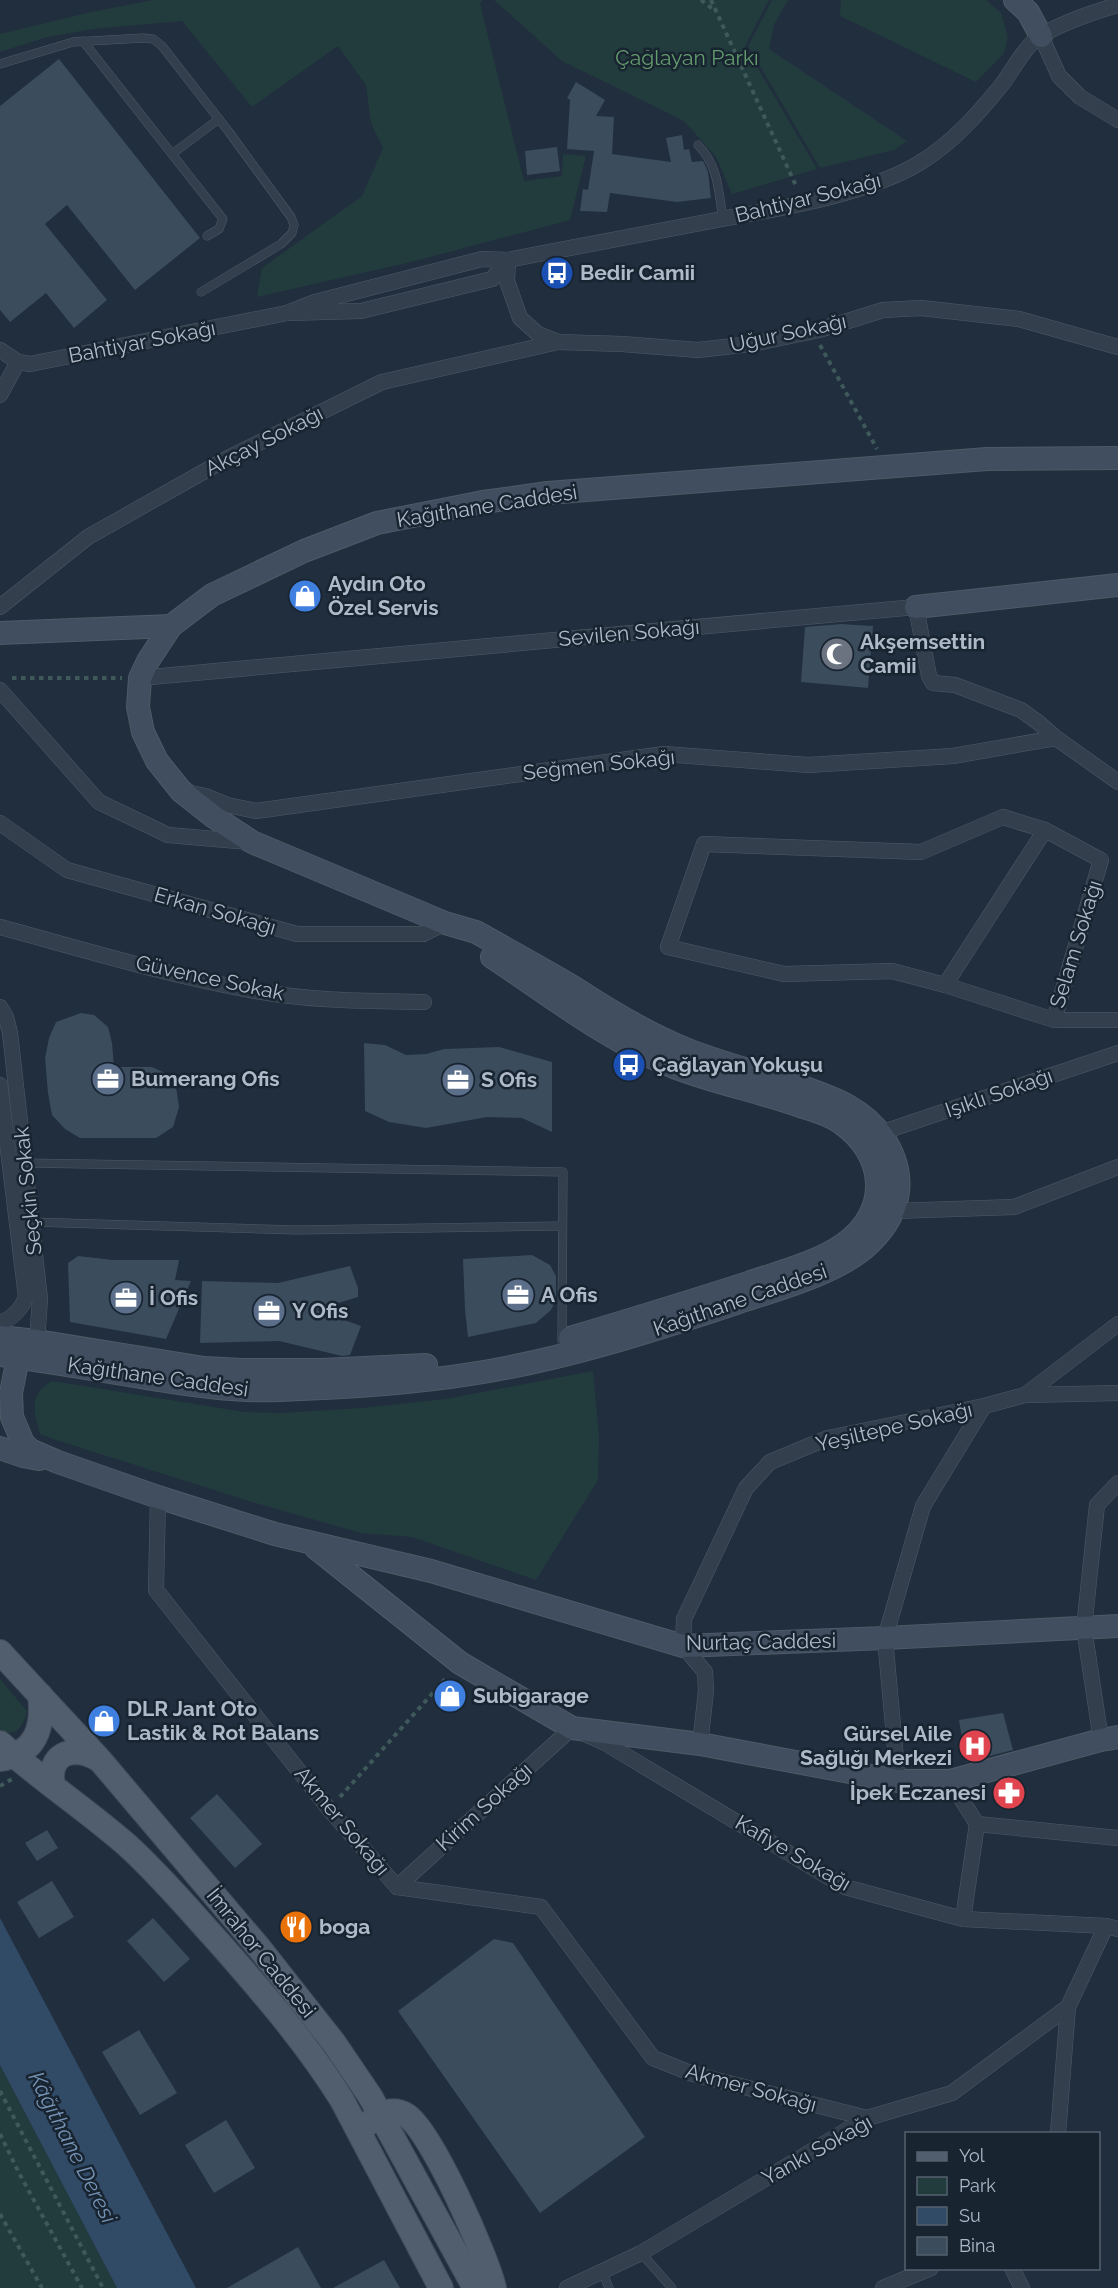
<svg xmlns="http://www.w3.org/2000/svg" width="1118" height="2288" viewBox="0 0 1118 2288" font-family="Raleway,sans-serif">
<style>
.green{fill:#223c3e}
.water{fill:#314a66}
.building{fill:#3b4c5d}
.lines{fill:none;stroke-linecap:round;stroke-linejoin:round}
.lane-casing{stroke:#4f5a67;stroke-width:9}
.street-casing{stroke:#4f5a67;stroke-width:16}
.secondary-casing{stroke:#4f5a67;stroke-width:24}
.primary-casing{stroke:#404b59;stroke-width:26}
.path{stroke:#3f595b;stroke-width:4;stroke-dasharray:4.5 4.5;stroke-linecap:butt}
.lane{stroke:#343f4d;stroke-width:8}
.street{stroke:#343f4d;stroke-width:15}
.secondary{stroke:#414e60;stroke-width:22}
.primary{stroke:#515e6d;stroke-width:24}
.labels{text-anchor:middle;stroke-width:5;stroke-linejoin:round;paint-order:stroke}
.park-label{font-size:21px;fill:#639c6d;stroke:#192431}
.street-label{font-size:21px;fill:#afbac9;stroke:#192431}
.poi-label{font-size:21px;font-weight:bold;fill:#afbac9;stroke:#192431;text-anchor:start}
.water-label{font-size:22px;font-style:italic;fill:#7492b4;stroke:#192431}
</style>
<rect width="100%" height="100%" fill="#202e3d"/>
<g class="green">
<polygon points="153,0 482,0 480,4 524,181 562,176 563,154 586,156 570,220 415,261 257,297 262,268 362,196 383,148 371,123 366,85 338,46 252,107 182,21 93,29 47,37 0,52 0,34 91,12"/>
<polygon points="494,0 769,0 745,46 817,169 732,194 716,157 684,121 562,61"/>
<polygon points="772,0 788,0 774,24 769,49 907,141 894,150 820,168 748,46"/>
<polygon points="841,0 986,0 1001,13 1008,37 1004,53 976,82 840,16"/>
<path d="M593 1371 599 1436 598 1480 536 1580 412 1537 361 1533 249 1501 56 1440 40 1434C34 1411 28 1393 53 1381L244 1412 282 1413 362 1408 446 1399Z"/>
<path d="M0 1679 27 1711C24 1725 15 1740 0 1729Z"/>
<polygon points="0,2065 117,2288 0,2288"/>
</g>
<polygon class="water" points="0,1918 196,2288 117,2288 0,2065"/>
<g class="building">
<polygon points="59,59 200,238 135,290 67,205 45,224 107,300 74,328 46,293 10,322 0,310 0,106"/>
<polygon points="576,82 605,100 596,116 614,117 612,154 671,162 666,138 682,135 684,150 689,149 692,162 703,161 705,165 708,172 711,198 677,202 610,193 607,212 580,211 583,189 588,190 594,151 567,149 570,100 567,98"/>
<polygon points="557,147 560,171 527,175 525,151"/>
<polygon points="841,624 873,626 868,688 801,682 805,627"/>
<polygon points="81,1013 94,1015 108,1027 112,1043 114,1067 152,1067 163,1072 176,1087 179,1107 173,1127 156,1138 80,1138 65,1129 52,1115 48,1093 45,1058 49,1038 56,1022"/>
<polygon points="364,1043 385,1045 406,1055 426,1054 444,1049 499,1047 552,1062 552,1132 522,1118 487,1117 426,1128 389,1122 365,1111"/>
<polygon points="532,1255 550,1265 556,1276 556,1300 551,1310 536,1323 468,1337 465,1310 463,1259"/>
<polygon points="78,1256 113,1260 179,1260 175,1280 191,1281 166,1339 70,1322 68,1263"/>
<polygon points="350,1266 358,1288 358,1297 316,1310 361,1326 350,1355 342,1356 279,1341 200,1343 202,1281 278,1283"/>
<polygon points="1003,1713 1013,1750 966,1762 959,1720"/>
<polygon points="217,1794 262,1844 235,1868 190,1818"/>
<polygon points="47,1830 58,1848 37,1861 25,1843"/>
<polygon points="52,1881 74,1917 39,1938 17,1902"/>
<polygon points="153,1918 190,1959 164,1982 127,1941"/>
<polygon points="494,1939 513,1943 645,2137 540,2213 398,2011"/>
<polygon points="139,2030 177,2093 140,2115 102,2052"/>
<polygon points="226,2120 255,2168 214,2193 185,2145"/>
<polygon points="298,2247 321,2288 227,2288"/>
<polygon points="384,2260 400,2288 333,2288"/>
</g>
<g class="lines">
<g class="lane-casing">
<g id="lane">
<polyline points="83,41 223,219 219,229 207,236"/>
<polyline points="0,64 73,42 143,38 153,39 162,46 229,132 291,217 294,225 292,233 281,244 201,292"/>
<path d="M698 145C719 167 718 190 723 219"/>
<polyline points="172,154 219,119"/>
<polyline points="24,1163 563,1172 562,1341"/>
<polyline points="31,1222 296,1230 562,1226"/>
<polyline points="641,2253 672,2288"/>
<polyline points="602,2271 609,2288"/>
</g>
</g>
<g class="street-casing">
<g id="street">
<polyline points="1041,36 1059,76 1080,97 1118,120"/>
<polyline points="508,260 507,281 520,318 538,334 558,342 622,344 698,350 751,344 819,330 883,310 921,308 1019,319 1118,347"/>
<path d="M287 313 315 302 482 259 508 260C579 246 650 233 722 219 781 208 870 194 921 162 952 143 977 115 1000 87 1013 71 1024 46 1042 35 1062 23 1096 11 1118 5"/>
<polyline points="0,350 18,362 30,364 287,313 361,311 492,279 508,260"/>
<polyline points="0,395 18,362"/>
<polyline points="0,607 88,537 228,458 382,382 558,342"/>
<polyline points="140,678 916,607 929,676 933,683 955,685 1021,710 1039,723 1056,738 1118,782"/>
<polyline points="0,690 99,802 168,835 249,842"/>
<polyline points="186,792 205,796 227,805 256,811 664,754 808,765 953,756 1056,738"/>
<polyline points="0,823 67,870 297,934 423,934 445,923"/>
<polyline points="1045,830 945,985 1054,1020 1118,1020"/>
<path d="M0 927C85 950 170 976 256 991 312 1001 368 1001 424 1002"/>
<polyline points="945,985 892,971 784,974 668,947 704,844 921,852 1003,817 1045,830 1101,860 1054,1020"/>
<polyline points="0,1007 6,1017 10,1033 40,1299 37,1341"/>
<path d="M0 1085 26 1297C21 1310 13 1318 0 1323"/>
<polyline points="880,1133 1118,1053"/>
<polyline points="894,1211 1014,1207 1118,1167"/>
<polyline points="1025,1395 1118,1324"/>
<polyline points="158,1497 156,1590 329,1809 397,1887 541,1907 653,2058 693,2074 867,2118"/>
<polyline points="1101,1740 1084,1628 1097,1505 1118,1483"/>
<polyline points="700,1744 706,1691 705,1672 683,1646 684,1619 746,1488 770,1462 828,1438 984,1406 1025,1395 1118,1393"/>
<polyline points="898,1781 885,1638 923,1506 984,1406"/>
<polyline points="950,1781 977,1824"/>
<polyline points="397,1887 572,1728 605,1743 845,1887 963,1919 1106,1926"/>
<polyline points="963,1919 977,1824 1118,1838"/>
<polyline points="1058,2134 1068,2007"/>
<polyline points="1012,2268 1022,2288"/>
<polyline points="567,2288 641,2253 867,2118 952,2093 1068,2007 1106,1926 1118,1929"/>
<polyline points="883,2288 931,2268"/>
</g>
</g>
<g class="secondary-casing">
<g id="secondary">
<polyline points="1015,0 1028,12 1041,36"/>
<polyline points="916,607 1118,585"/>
<polyline points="0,633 171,626"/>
<path d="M492 957C551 996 608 1041 674 1067 715 1083 758 1091 800 1106 813 1110 829 1114 841 1123 886 1154 891 1211 844 1244 817 1263 780 1272 748 1283 689 1302 630 1320 570 1338"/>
<polyline points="0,1337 37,1341 204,1368 242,1370 322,1370 426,1365"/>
<polyline points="30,1348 18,1358 11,1393 12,1417 23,1443 30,1450 58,1462 158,1497 275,1534 431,1571 683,1646 885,1638 1118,1626"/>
<path d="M0 1355C49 1362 98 1370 146 1378 190 1385 234 1392 279 1390 343 1388 408 1384 471 1374 562 1360 649 1332 736 1303 775 1290 840 1273 870 1243 902 1212 908 1175 883 1137 863 1108 833 1098 802 1087 763 1073 721 1064 683 1048 644 1032 608 1010 573 987 541 968 508 950 476 932L445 923 252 842 214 817 181 791 157 761 143 732 138 707 140 678 148 661 171 626 212 595 304 551 377 523 483 502 548 493 987 459 1118 458"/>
<polyline points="0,1448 23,1456 39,1459"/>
<polyline points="316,1548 460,1663 572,1728 700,1744 898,1781 950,1781 1101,1740 1118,1737"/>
</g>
</g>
<g class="primary-casing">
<g id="primary">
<polyline points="0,1652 99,1759 260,1949 334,2043 370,2096 475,2288"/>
<path d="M0 1743C41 1780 87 1810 128 1846 162 1877 191 1912 222 1946 265 1995 308 2045 342 2100L441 2288"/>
<path d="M0 1759C36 1754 44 1727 40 1695"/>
<path d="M53 1786C47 1754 72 1744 98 1759"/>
<path d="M369 2123C379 2113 393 2107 406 2115 431 2130 487 2257 494 2288"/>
</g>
</g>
<g class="path">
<polyline points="701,0 714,10"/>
<polyline points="711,0 797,188"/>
<polyline points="820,345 877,449"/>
<polyline points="12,678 122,678"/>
<polyline points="0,1786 12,1779"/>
<polyline points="340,1797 447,1677"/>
<polyline points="0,2091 103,2288"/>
<polyline points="0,2134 19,2173 82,2288"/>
<polyline points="0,2214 42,2288"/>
</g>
<use href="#lane" class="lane"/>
<use href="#street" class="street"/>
<use href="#secondary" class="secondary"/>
<use href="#primary" class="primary"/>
</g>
<defs>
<g id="bus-disc" transform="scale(1.725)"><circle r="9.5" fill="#1a4fb4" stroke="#192431"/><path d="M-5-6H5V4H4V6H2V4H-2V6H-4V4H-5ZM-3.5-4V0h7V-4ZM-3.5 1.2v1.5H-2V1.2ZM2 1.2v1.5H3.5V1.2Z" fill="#fff"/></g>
<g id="shop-disc" transform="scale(1.725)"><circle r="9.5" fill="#3f7fe0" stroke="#192431"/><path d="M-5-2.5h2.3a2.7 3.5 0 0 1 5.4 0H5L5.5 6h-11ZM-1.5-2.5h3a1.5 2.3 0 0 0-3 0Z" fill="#fff"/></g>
<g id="mosque-disc" transform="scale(1.725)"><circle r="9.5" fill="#6b7280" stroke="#192431"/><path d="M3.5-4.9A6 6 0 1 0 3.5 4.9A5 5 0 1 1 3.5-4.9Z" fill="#fff"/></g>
<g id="office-disc" transform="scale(1.725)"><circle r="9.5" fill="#5c6f8a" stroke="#192431"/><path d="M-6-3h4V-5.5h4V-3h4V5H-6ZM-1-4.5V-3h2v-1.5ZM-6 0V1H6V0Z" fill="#fff"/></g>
<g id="hospital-disc" transform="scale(1.725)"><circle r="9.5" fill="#e0444e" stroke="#192431"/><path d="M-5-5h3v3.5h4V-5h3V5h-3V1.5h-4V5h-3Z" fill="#fff"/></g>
<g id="pharmacy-disc" transform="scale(1.725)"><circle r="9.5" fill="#e0444e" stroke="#192431"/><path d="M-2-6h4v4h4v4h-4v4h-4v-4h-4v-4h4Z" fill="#fff"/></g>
<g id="restaurant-disc" transform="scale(1.725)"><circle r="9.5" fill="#e8710a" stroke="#192431"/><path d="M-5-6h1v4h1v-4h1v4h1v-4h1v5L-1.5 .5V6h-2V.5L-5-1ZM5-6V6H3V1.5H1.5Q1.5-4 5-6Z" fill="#fff"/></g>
</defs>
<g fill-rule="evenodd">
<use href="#bus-disc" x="557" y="273"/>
<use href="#shop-disc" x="305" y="596"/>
<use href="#mosque-disc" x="837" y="654"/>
<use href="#bus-disc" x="629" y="1065"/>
<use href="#office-disc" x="108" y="1079"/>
<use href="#office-disc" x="458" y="1080"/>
<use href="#office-disc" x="518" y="1295"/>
<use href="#office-disc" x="126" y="1298"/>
<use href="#office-disc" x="269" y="1311"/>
<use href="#shop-disc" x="450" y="1696"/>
<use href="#shop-disc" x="104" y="1721"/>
<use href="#hospital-disc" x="975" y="1746"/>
<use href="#pharmacy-disc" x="1009" y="1793"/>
<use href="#restaurant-disc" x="296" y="1927"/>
</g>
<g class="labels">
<g class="park-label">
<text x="687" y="65">Çağlayan Parkı</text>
</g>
<g class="street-label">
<text transform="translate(808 198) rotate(-14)" y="7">Bahtiyar Sokağı</text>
<text transform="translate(788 333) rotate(-12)" y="7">Uğur Sokağı</text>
<text transform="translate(142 342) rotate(-11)" y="7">Bahtiyar Sokağı</text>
<text transform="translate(264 441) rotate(-27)" y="7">Akçay Sokağı</text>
<text transform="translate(487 506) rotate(-9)" y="7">Kağıthane Caddesi</text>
<text transform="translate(629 633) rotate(-5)" y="7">Sevilen Sokağı</text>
<text transform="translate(599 765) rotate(-6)" y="7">Seğmen Sokağı</text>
<text transform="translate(215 911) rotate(16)" y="7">Erkan Sokağı</text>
<text transform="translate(1076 944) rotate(-73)" y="7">Selam Sokağı</text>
<text transform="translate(210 978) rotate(12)" y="7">Güvence Sokak</text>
<text transform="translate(999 1093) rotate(-19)" y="7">Işıklı Sokağı</text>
<text transform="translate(28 1191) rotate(-96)" y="7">Seçkin Sokak</text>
<text transform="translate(740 1300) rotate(-19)" y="7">Kağıthane Caddesi</text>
<text transform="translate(158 1377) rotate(8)" y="7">Kağıthane Caddesi</text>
<text transform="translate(894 1427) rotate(-13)" y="7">Yeşiltepe Sokağı</text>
<text transform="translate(761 1642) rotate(-1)" y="7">Nurtaç Caddesi</text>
<text transform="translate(484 1807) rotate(-42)" y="7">Kirim Sokağı</text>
<text transform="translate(342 1821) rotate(50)" y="7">Akmer Sokağı</text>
<text transform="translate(793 1853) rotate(30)" y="7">Kafiye Sokağı</text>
<text transform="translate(261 1953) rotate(51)" y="7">İmrahor Caddesi</text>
<text transform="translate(751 2088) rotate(15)" y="7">Akmer Sokağı</text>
<text transform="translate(817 2150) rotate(-29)" y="7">Yankı Sokağı</text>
</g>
<g class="poi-label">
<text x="580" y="280">Bedir Camii</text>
<text x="328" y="591">Aydın Oto<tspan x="328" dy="24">Özel Servis</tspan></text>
<text x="860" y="649">Akşemsettin<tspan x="860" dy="24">Camii</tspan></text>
<text x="652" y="1072">Çağlayan Yokuşu</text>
<text x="131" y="1086">Bumerang Ofis</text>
<text x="481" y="1087">S Ofis</text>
<text x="541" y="1302">A Ofis</text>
<text x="149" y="1305">İ Ofis</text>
<text x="292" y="1318">Y Ofis</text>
<text x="473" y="1703">Subigarage</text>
<text x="127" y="1716">DLR Jant Oto<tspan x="127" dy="24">Lastik &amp; Rot Balans</tspan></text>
<text x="952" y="1741" text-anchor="end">Gürsel Aile<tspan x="952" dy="24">Sağlığı Merkezi</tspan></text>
<text x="986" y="1800" text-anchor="end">İpek Eczanesi</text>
<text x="319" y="1934">boga</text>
</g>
<g class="water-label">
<text transform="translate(73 2147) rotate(63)" y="8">Kâğıthane Deresi</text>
</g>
</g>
<rect x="905" y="2132" width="195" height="138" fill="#192431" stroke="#55606e" stroke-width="1.5"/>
<rect x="917" y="2152" width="30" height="9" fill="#515e6d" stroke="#55606e" stroke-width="1.5"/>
<text x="959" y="2162" font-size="18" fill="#afbac9">Yol</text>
<rect x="917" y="2177" width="30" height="18" fill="#223c3e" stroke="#55606e" stroke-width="1.5"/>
<text x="959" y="2192" font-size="18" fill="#afbac9">Park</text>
<rect x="917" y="2207" width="30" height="18" fill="#314a66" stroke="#55606e" stroke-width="1.5"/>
<text x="959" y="2222" font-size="18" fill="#afbac9">Su</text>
<rect x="917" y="2237" width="30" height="18" fill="#3b4c5d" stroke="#55606e" stroke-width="1.5"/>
<text x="959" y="2252" font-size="18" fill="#afbac9">Bina</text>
</svg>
